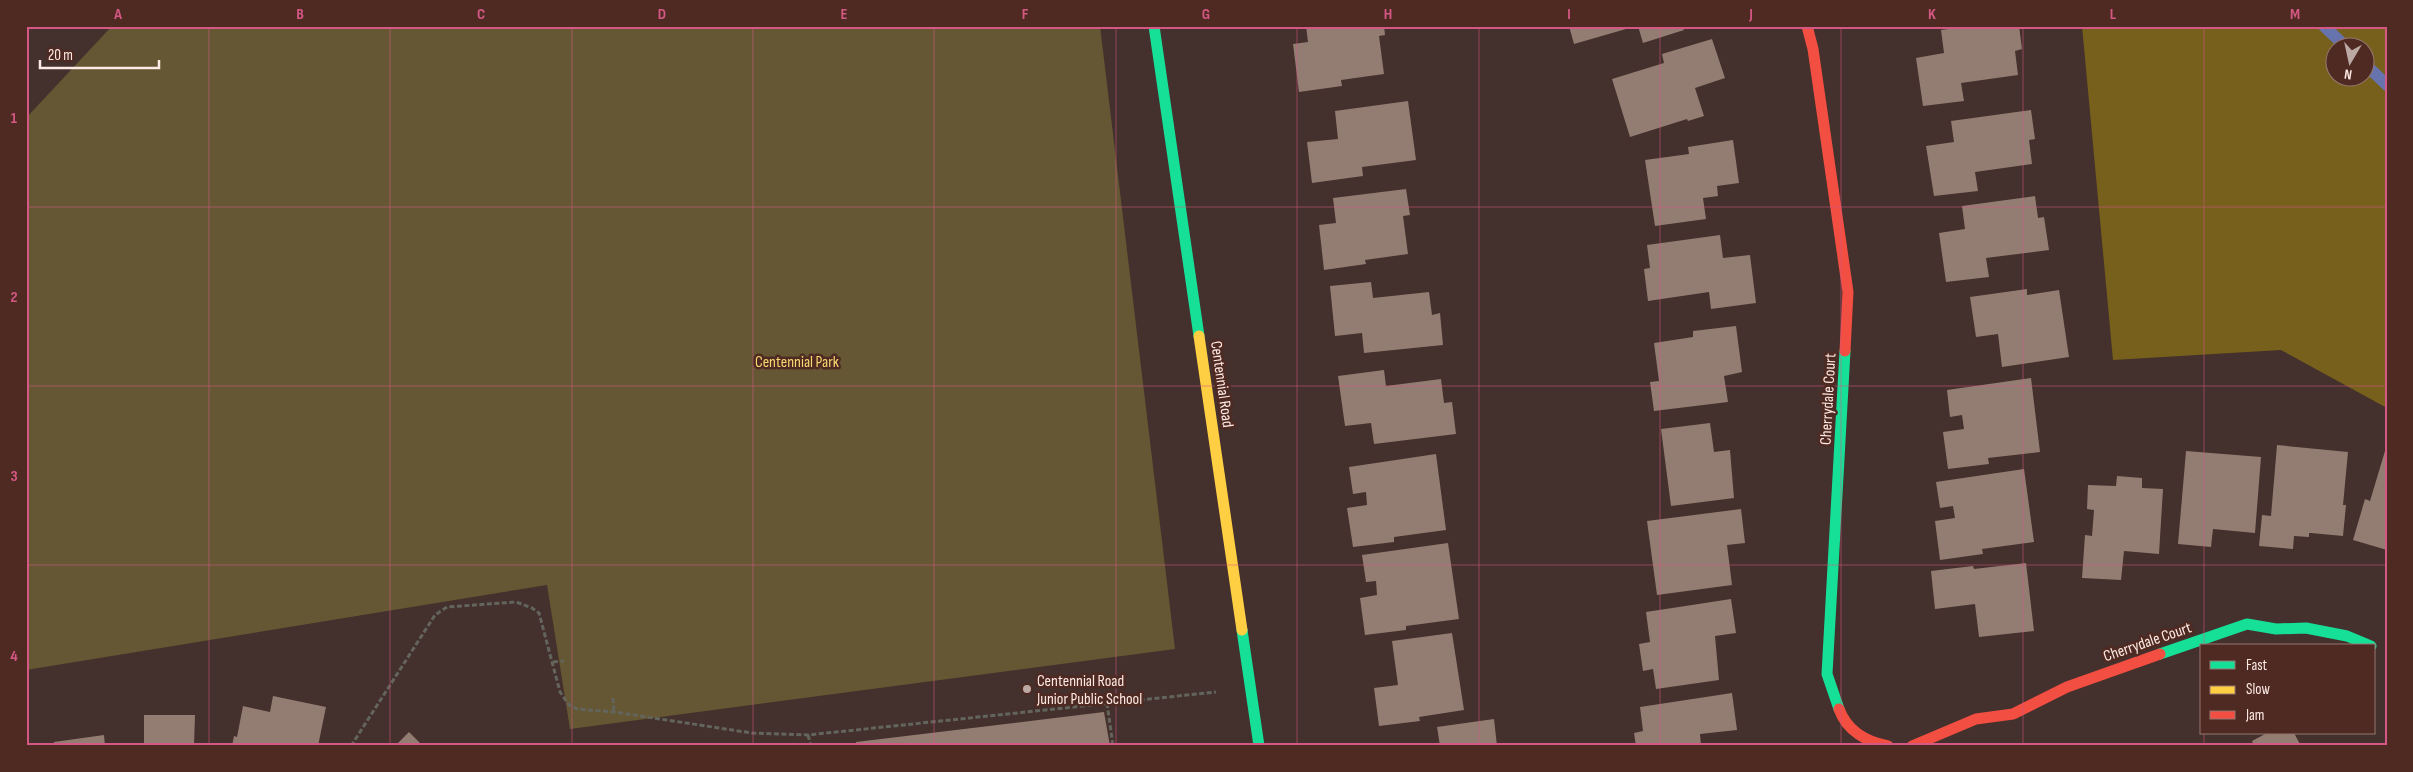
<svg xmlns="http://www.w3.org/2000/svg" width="2413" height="772" viewBox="0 0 2413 772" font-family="'Sofia Sans Condensed',sans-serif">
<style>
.green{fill:#655733}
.forest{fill:#76601b;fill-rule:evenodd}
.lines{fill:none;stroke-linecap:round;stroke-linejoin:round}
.stream{stroke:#6773ac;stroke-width:12}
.building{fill:#937d73}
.path{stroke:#63655d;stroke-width:3;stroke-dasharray:5 2.5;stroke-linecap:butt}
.fast{stroke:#16e098;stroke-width:11}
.slow{stroke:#ffcf43;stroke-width:11}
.jam{stroke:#f24e42;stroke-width:11}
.grid{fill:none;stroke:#d45784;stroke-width:1;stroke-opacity:0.55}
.poi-dot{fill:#bda9a4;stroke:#4f2a22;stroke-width:2}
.labels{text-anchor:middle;stroke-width:5;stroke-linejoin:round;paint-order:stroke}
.park-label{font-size:16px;fill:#f8d871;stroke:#4f2a22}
.street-label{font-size:16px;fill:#feeae5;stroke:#4f2a22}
.poi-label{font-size:16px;fill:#feeae5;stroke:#4f2a22;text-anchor:start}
.neatline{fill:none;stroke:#d45784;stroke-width:2}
.grid-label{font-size:16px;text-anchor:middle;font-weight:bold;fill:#d45784}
</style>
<rect width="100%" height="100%" fill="#44302c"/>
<polygon class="green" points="112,26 1100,26 1175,649 570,729 547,585 26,670 26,118"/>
<path class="forest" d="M2082 26H2387V408L2281 350 2113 360ZM2336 48H2366V78H2336Z"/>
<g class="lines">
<g class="stream">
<polyline points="2324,26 2347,48"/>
<polyline points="2366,65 2387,85"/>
</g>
</g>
<g class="building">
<polygon points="1306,26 1384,26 1385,35 1379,36 1384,74 1341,80 1342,86 1299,92 1293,44 1308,42"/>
<polygon points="1569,26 1633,26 1633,27 1574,44"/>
<polygon points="1638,26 1682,26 1684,30 1643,43"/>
<polygon points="1970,26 2019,26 2022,49 2015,51 2018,75 1961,83 1964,101 1923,106 1916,58 1944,53 1941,30"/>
<polygon points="1712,39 1725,78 1695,88 1704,116 1688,121 1687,119 1630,137 1612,79 1664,63 1662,54"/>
<polygon points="1408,101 1416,160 1362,167 1363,176 1312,183 1307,142 1338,139 1335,111"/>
<polygon points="2031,110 2035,139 2029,140 2032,164 1975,172 1978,191 1934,196 1926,146 1954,142 1951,121"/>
<polygon points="1733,140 1739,183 1717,186 1718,196 1703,198 1706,219 1655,226 1645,160 1689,154 1688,147"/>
<polygon points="1406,189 1410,215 1403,216 1408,254 1365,260 1366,264 1324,270 1319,225 1336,223 1333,198"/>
<polygon points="2035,196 2038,218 2044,217 2049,250 1986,258 1989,277 1946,282 1939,233 1965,229 1962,206"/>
<polygon points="1720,235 1723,258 1750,255 1756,303 1711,309 1709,292 1648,301 1644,269 1650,268 1647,245"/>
<polygon points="1371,282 1373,298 1429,292 1432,315 1440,313 1443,345 1364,353 1362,333 1335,336 1330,286"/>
<polygon points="2027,289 2027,295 2059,290 2069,357 2002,367 1998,334 1976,337 1970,297"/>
<polygon points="1736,326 1742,372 1724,376 1728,402 1654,411 1650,382 1659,381 1654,343 1693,337 1693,331"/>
<polygon points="1384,370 1386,386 1441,379 1444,403 1452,402 1456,434 1374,444 1371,423 1345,426 1338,376"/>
<polygon points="2031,378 2040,452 1988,458 1989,464 1948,469 1943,432 1964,429 1962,415 1950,417 1947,390"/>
<polygon points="1710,423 1714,452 1730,450 1734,498 1671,506 1661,429"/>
<polygon points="2277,445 2348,452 2343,505 2346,505 2343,536 2311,533 2309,533 2309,537 2294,536 2293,549 2259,546 2262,515 2271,516"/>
<polygon points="2186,451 2261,457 2255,533 2213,529 2211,547 2178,544"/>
<polygon points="2385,451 2387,452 2387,550 2353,540 2365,499 2370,501"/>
<polygon points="1436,454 1446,530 1394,537 1394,542 1353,547 1347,508 1367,505 1366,492 1353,494 1349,467"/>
<polygon points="2024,469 2034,542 1982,549 1983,554 1940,560 1935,521 1955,518 1953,506 1940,508 1936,482"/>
<polygon points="2117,476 2142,478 2142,488 2163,489 2159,554 2124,551 2121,580 2082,578 2085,535 2092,536 2094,510 2087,509 2088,485 2116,486"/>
<polygon points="1741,509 1745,543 1727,545 1732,585 1657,595 1647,521"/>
<polygon points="1448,543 1459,619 1406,626 1406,630 1365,635 1360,598 1377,595 1376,581 1366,582 1362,555"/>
<polygon points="2026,563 2034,631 1979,637 1975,604 1935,609 1931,571 1973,566 1974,569"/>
<polygon points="1731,599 1736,633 1715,636 1719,680 1656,689 1653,669 1643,671 1639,644 1650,642 1646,612"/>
<polygon points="1452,633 1464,710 1419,717 1420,721 1379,726 1374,688 1398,685 1392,641"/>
<polygon points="1732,693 1737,730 1700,734 1701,746 1636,746 1634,733 1643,731 1640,707"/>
<polygon points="273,696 326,707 318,746 232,746 234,736 237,737 243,706 270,712"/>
<polygon points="1104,712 1110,746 856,746 856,742"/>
<polygon points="144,715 195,715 194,746 144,746"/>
<polygon points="1494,719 1497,746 1440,746 1437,727"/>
<polygon points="409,732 423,746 395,746"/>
<polygon points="2267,733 2294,733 2301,746 2254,746 2252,741"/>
<polygon points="104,735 105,746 54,746 54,742"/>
</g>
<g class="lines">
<g class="path">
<polyline points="553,662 564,661"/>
<polyline points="613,698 614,712"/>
<polyline points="1107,703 1113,746"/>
<polyline points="808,735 811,746"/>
<polyline points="351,746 435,615 447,607 516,602 532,608 539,613 560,692 569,705 577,709 614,712 752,733 808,735 1216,692"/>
</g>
<g class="fast">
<polyline points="1154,26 1199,336"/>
<polyline points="1242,630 1259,746"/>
<polyline points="2160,654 2247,624 2276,629 2306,628 2347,636 2371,646"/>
<polyline points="1839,709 1827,674 1845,351"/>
</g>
<polyline class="slow" points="1199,336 1242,630"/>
<g class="jam">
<polyline points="1807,26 1813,49 1848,292 1845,351"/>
<path d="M1839 709C1847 731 1867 742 1888 746"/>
<polyline points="1912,746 1976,719 2013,714 2067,687 2160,654"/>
</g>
</g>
<path class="grid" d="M209 26V746M390 26V746M572 26V746M753 26V746M934 26V746M1116 26V746M1297 26V746M1479 26V746M1660 26V746M1841 26V746M2023 26V746M2204 26V646M26 207H2387M26 386H2387M26 565H2387M2204 733V746"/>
<circle class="poi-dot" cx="1027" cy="689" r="5"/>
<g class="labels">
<g class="park-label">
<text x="797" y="367">Centennial Park</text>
</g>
<g class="street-label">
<text transform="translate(1223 384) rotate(82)" y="6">Centennial Road</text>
<text transform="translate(1827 399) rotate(-87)" y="6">Cherrydale Court</text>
<text transform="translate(2147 641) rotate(-19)" y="6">Cherrydale Court</text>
</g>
<g class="poi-label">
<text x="1037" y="686">Centennial Road<tspan x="1037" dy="18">Junior Public School</tspan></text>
</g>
</g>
<rect width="2413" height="772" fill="none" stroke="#4f2a22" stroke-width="55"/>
<rect x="2200" y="644" width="175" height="90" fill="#4f2a22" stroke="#957770"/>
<rect x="2210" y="661" width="25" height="8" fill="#16e098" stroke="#957770"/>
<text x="2246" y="670" font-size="15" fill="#feeae5">Fast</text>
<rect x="2210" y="686" width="25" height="8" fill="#ffcf43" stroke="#957770"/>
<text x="2246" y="694" font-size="15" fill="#feeae5">Slow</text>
<rect x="2210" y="711" width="25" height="8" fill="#f24e42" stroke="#957770"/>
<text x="2246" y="720" font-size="15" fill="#feeae5">Jam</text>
<g transform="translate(2350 62) rotate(189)"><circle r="24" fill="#4f2a22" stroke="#957770"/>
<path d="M0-4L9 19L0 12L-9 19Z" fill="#bda9a4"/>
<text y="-8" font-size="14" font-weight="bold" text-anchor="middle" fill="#feeae5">N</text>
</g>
<path d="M40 60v8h119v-8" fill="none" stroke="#feeae5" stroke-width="2.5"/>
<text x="48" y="60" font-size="15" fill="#feeae5" stroke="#4f2a22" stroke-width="4" paint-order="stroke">20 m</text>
<rect x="28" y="28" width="2358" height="716" class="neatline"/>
<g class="grid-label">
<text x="118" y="19">A</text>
<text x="300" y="19">B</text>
<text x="481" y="19">C</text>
<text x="662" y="19">D</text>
<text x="844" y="19">E</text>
<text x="1025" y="19">F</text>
<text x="1206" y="19">G</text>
<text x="1388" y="19">H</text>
<text x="1569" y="19">I</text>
<text x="1751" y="19">J</text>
<text x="1932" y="19">K</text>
<text x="2113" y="19">L</text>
<text x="2295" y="19">M</text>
<text x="14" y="123">1</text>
<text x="14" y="302">2</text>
<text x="14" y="481">3</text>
<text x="14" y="661">4</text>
</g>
</svg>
